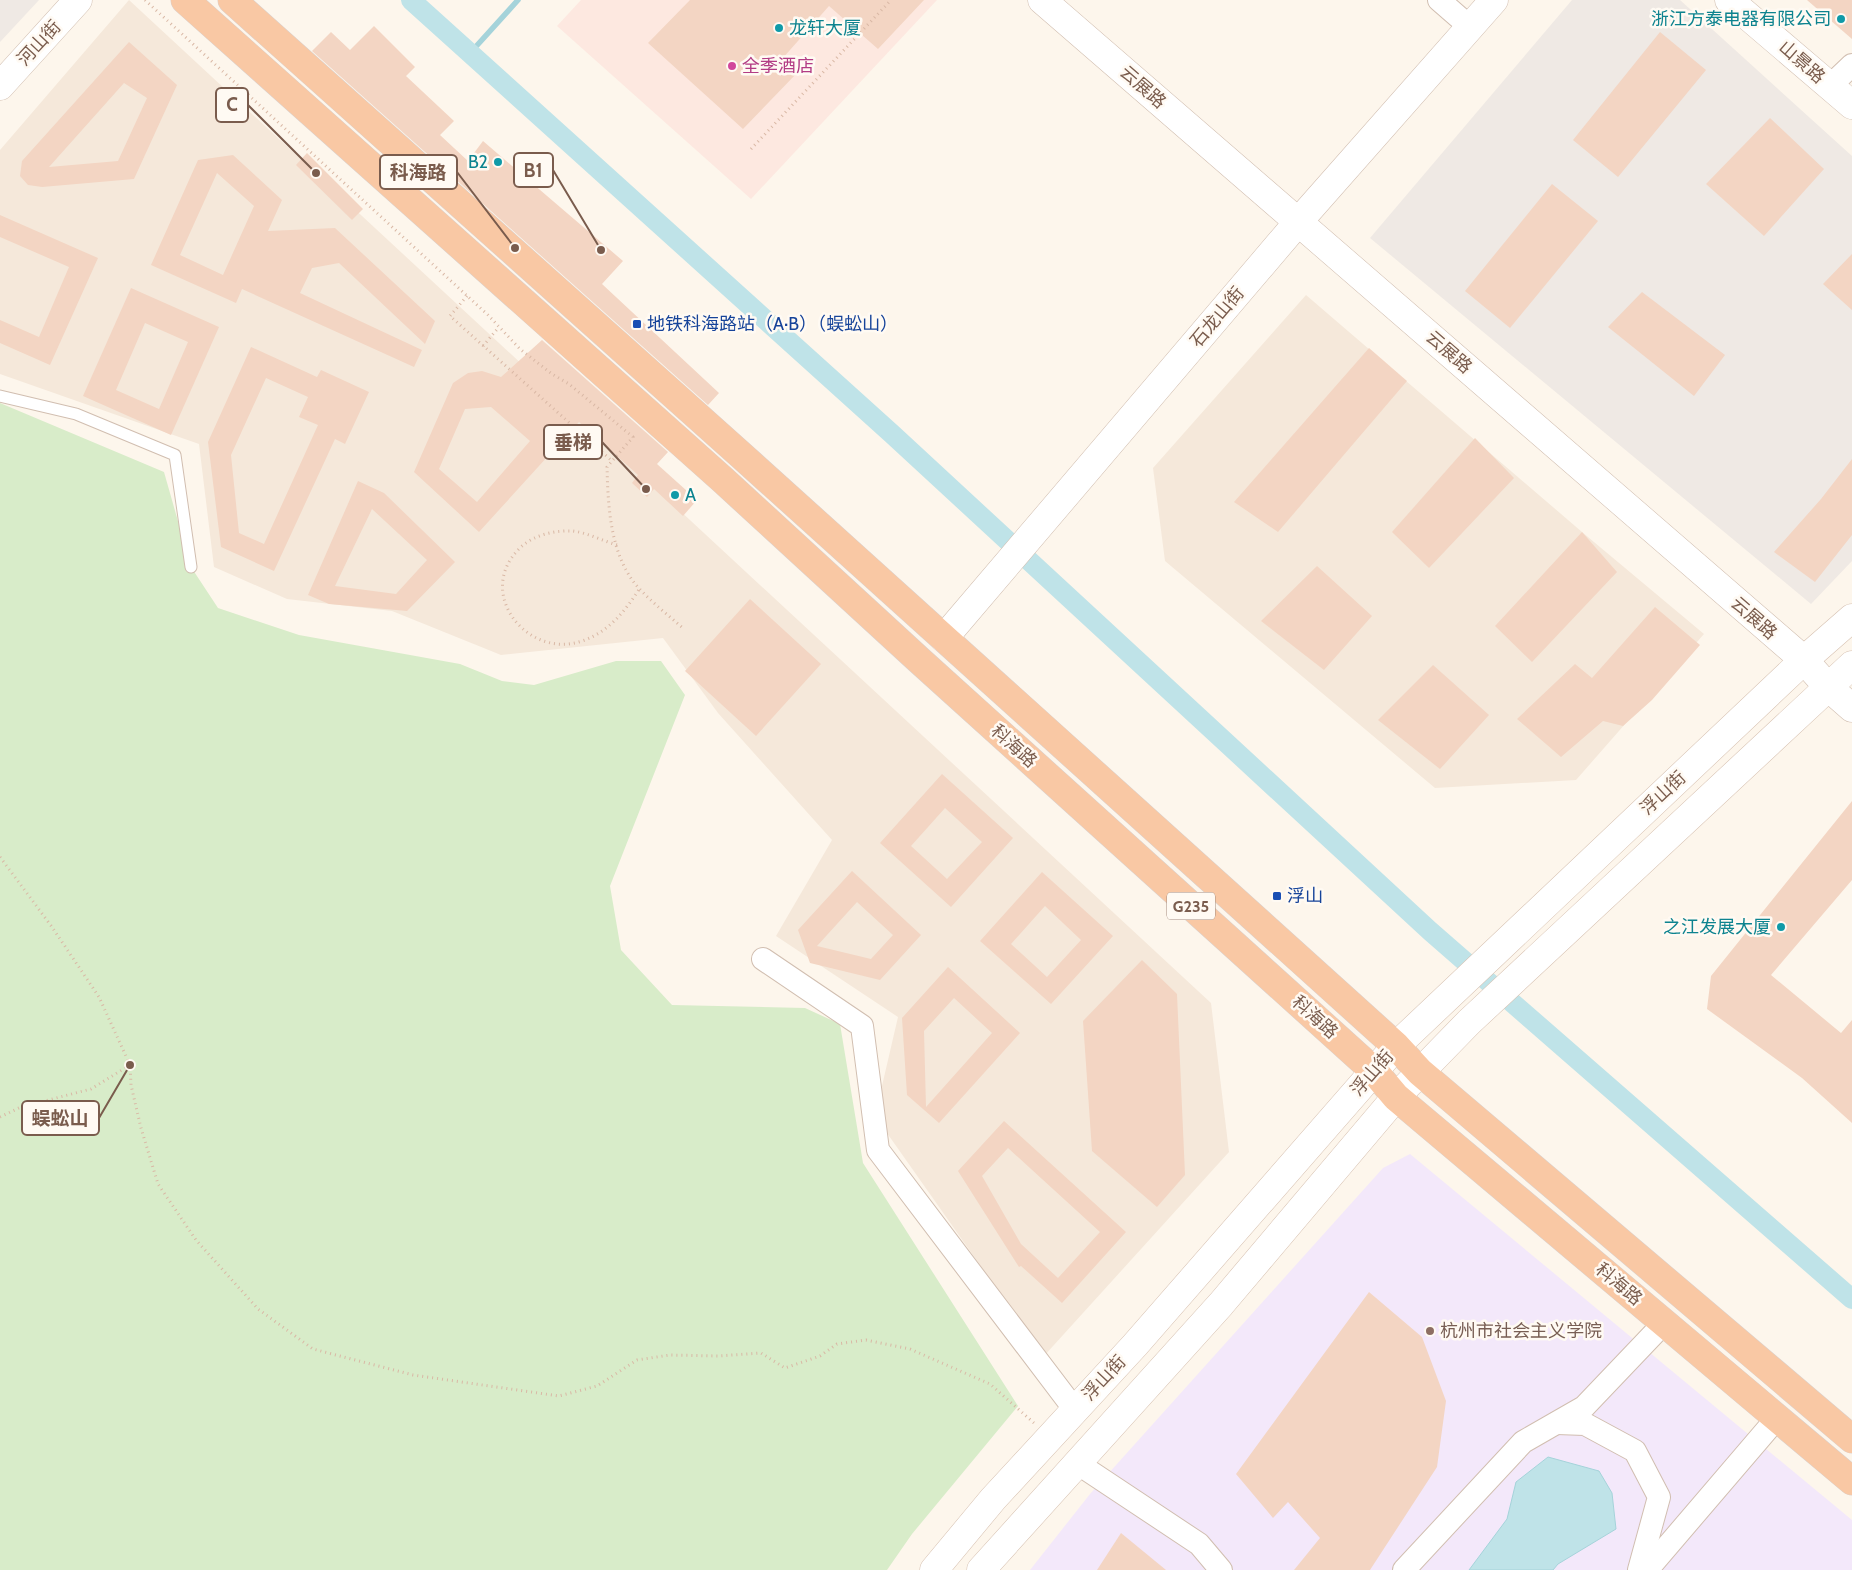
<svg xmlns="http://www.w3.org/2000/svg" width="1852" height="1570" viewBox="0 0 1852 1570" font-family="Cabin,'Noto Sans SC',sans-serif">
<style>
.residential{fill:#f5e8da}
.commercial{fill:#fde8e0}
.industrial{fill:#efe9e4}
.education{fill:#f3e8fa}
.green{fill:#d8ecc9}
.water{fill:#bfe3e8;stroke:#a5d3da}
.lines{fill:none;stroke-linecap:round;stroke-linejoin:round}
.stream{stroke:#a5d3da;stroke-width:5.5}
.canal{stroke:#bfe3e8;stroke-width:20}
.building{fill:#f3d5c3;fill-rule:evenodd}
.service-casing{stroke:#d1beb0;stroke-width:13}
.minor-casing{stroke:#d1beb0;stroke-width:24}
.tertiary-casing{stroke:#d1beb0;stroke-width:29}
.secondary-casing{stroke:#d6c0b0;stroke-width:29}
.trunk-casing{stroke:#dad1cd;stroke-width:29}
.path{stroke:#d9b8a5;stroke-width:3;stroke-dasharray:1 4;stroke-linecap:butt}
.service{stroke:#fff;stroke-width:11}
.minor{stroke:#fff;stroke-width:22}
.tertiary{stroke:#fff;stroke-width:28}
.secondary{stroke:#fff;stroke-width:28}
.trunk{stroke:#f9c8a4;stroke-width:28}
.culture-dot{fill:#0f9aa8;stroke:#fffaf3;stroke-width:2}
.hotel-dot{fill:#d1479c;stroke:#fffaf3;stroke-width:2}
.transit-dot{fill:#1a4fb4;stroke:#fffaf3;stroke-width:2}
.education-dot{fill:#8d6e63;stroke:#fffaf3;stroke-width:2}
.labels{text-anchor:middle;stroke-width:5;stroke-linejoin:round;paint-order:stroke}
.shield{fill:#fffaf3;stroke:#a28b7f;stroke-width:1}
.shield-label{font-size:16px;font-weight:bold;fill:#7a5c4d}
.culture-label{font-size:18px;fill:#0d838f;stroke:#fffaf3;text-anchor:end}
.street-label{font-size:18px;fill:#7a5c4d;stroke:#fffaf3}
.hotel-label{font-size:18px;fill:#b23c85;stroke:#fffaf3;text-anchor:start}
.transit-label{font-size:18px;fill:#164399;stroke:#fffaf3;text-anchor:start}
.education-label{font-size:18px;fill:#785e54;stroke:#fffaf3;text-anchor:start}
.leader{fill:none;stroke:#7a5c4d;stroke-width:2}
.callout-dot{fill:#7a5c4d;stroke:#fffaf3;stroke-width:2}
.callout{fill:#fffaf3;stroke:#7a5c4d;stroke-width:2}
.callout-label{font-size:19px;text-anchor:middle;font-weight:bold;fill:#7a5c4d}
</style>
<rect width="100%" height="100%" fill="#fdf6ec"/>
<g class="residential">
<polygon points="129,0 1211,1003 1229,1152 1044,1356 875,1116 898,1017 776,936 832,840 718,713 663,638 501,655 392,611 287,599 214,567 199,444 0,374 0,150"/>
<polygon points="1306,295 1582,532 1704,634 1576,780 1435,788 1165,561 1153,468"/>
</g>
<polygon class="commercial" points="581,0 937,0 751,199 557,26"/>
<g class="industrial">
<polygon points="0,0 39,0 0,42"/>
<polygon points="1572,0 1680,0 1852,156 1852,561 1811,604 1370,238"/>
</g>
<polygon class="education" points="1410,1154 1852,1520 1852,1570 1030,1570 1090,1494 1383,1168"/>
<polygon class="green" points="0,403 164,472 191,567 218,608 299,635 460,664 502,681 534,685 616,661 661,661 685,695 610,886 621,950 672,1005 805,1008 840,1024 863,1163 1018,1406 912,1534 887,1570 0,1570"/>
<polygon class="water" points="1548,1457 1599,1471 1612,1493 1616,1529 1558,1564 1553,1570 1469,1570 1507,1519 1516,1482"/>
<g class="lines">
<polyline class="stream" points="471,52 518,0"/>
<polyline class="canal" points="411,0 892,434 1430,931 1852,1299"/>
</g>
<g class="building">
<polygon points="690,0 924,0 878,49 829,6 782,59 797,73 743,129 648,43"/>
<polygon points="1807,0 1852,0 1852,39"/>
<polygon points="374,26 415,67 406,76 454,121 440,135 468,161 483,141 623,261 602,284 719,393 708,405 312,51 331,32 350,50"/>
<polygon points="1660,32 1706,70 1618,177 1573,140"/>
<path d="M129 42 177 85 134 179 42 187 28 185 20 176 22 161ZM124 83 147 98 118 161 49 167Z"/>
<polygon points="1770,118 1824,169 1764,236 1706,184"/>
<polygon points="307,153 363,209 352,220 296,165"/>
<path d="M233 155 282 200 268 231 335 228 435 321 425 344 339 263 312 268 300 293 422 350 414 367 242 289 236 303 151 265 198 160ZM217 173 254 206 223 275 180 255Z"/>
<polygon points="1552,184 1598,221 1510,328 1465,291"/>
<polygon points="0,215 98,258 50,365 0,343 0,320 39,337 69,267 0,237"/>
<polygon points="1852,254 1852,310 1823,284"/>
<path d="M131 288 219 327 171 435 83 396ZM145 323 188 342 159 409 116 390Z"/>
<polygon points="1642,292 1725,355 1694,396 1608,327"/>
<path d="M542 340 668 452 657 464 697 500 683 516 654 489 647 497 632 483 638 475 579 422 479 532 414 472 453 383 468 373 482 371 501 377ZM491 407 530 441 477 502 439 469 465 409Z"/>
<path d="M251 347 317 377 321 370 369 392 345 444 335 439 274 571 221 547 208 442ZM266 378 308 397 299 417 318 425 264 544 239 533 231 455Z"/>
<polygon points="1369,348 1407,381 1278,532 1234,502"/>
<polygon points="1475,438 1514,478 1429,568 1392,532"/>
<polygon points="1852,459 1852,535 1815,582 1774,552 1821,499"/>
<path d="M358 481 384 493 455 562 407 611 329 604 308 595ZM372 509 427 560 396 594 335 586Z"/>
<polygon points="1582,532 1617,572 1532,662 1495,626"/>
<polygon points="1317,566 1372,616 1324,670 1261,621"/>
<polygon points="750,599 821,664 756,736 685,671"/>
<polygon points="1655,607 1700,645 1652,700 1623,726 1603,721 1561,757 1517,719 1575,664 1592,678"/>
<polygon points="1433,665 1489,715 1440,769 1378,720"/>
<path d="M942 774 1013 838 951 907 880 843ZM945 808 982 842 947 879 911 846Z"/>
<polygon points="1852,801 1852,880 1771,975 1841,1033 1852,1020 1852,1123 1802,1078 1707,1009 1711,976"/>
<path d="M852 871 921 935 880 980 810 963 798 930ZM857 902 893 935 871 959 817 946Z"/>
<path d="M1042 872 1113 936 1051 1004 980 941ZM1045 906 1081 940 1047 977 1011 944Z"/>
<polygon points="1142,960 1177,994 1185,1175 1157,1207 1092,1151 1083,1021"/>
<path d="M948 967 1020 1033 939 1123 907 1095 902 1018ZM954 998 992 1033 926 1107 924 1031Z"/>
<path d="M1004 1121 1126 1232 1062 1303 1021 1266 1019 1267 958 1171ZM1008 1148 1100 1232 1058 1278 1021 1244 982 1176Z"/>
<polygon points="1369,1292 1422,1337 1446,1401 1437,1467 1370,1570 1294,1570 1320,1538 1288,1502 1273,1518 1236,1474"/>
<polygon points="1121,1533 1166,1570 1097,1570"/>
</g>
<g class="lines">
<g class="service-casing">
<polyline id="service" points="0,396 76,414 175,455 191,567"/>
</g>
<g class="minor-casing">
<g id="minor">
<polyline points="1439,0 1470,27"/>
<polyline points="1830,86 1852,65"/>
<polyline points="763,959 862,1026 878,1150 1075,1410"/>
<polyline points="1557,1423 1585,1424 1635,1451 1659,1497 1639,1570"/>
<polyline points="1077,1463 1199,1544 1221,1570"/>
<polyline points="1404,1570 1523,1442 1584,1407 1665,1322"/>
<polyline points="1647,1570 1777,1418"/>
</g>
</g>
<g class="tertiary-casing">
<g id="tertiary">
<polyline points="1042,0 1804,660 1828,687 1852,708"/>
<polyline points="1729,0 1852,105"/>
<polyline points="0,86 78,0"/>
<polyline points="944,638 1299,221 1494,0"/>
</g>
</g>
<g class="secondary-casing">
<g id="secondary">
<polyline points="934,1570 993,1499 1135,1345 1396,1046 1804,660 1852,618"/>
<polyline points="981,1570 1221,1304 1396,1097 1469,1022 1852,665"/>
</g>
</g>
<g class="trunk-casing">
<g id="trunk">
<polyline points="185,0 723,480 919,660 1374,1071 1396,1097 1852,1481"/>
<polyline points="232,0 742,456 1396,1046 1420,1072 1852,1439"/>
</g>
</g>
<g class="path">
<path d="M145 0 488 315 520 349 552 374 569 384 633 437 607 467C608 506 610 553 636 585 650 601 668 615 684 629"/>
<polyline points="751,149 891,0"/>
<polyline points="467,296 450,316 612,461"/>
<polyline points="483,346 499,327"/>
<path d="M617 545C603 541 588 533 573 531 555 530 533 535 520 548 474 592 527 660 582 641 609 632 625 611 640 588"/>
<polyline points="0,857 52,927 99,997 130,1065 131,1085 141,1128 158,1184 196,1240 258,1309 313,1349 413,1375 559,1396 597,1386 637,1360 670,1355 718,1356 761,1353 785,1368 820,1356 837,1344 866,1340 910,1349 990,1384 1034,1423"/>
<polyline points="0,1117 21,1107 91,1089 130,1065"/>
</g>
<use href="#service" class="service"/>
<use href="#minor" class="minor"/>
<use href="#tertiary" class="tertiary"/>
<use href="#secondary" class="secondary"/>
<use href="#trunk" class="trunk"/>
</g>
<g class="culture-dot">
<circle cx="1841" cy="19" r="5"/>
<circle cx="779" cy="28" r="5"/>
<circle cx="498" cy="162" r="5"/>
<circle cx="675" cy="495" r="5"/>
<circle cx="1781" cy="927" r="5"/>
</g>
<circle class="hotel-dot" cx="732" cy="66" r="5"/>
<g class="transit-dot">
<rect x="632" y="319" width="10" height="10" rx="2.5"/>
<rect x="1272" y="891" width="10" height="10" rx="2.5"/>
</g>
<circle class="education-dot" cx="1430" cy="1331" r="5"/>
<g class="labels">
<rect class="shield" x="1167" y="892.5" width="48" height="27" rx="4"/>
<g class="shield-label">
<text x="1191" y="912">G235</text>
</g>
<g class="culture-label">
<text x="1831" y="25">浙江方泰电器有限公司</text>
<text x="789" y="34" text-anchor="start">龙轩大厦</text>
<text x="488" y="168">B2</text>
<text x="685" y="501" text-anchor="start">A</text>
<text x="1771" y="933">之江发展大厦</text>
</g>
<g class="street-label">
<text transform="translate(39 43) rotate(-47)" y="6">河山街</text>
<text transform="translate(1802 62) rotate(41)" y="6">山景路</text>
<text transform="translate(1143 87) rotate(41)" y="6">云展路</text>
<text transform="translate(1217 317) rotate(-50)" y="6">石龙山街</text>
<text transform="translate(1449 352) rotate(41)" y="6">云展路</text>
<text transform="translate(1754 618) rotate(41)" y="6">云展路</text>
<text transform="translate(1014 746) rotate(42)" y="6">科海路</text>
<text transform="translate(1663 793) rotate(-43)" y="6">浮山街</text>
<text transform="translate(1315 1017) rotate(42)" y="6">科海路</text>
<text transform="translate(1372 1073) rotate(-49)" y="6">浮山街</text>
<text transform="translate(1619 1284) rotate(40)" y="6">科海路</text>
<text transform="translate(1104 1378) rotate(-47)" y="6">浮山街</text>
</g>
<g class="hotel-label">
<text x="742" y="72">全季酒店</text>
</g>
<g class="transit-label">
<text x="647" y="330">地铁科海路站（A·B）（蜈蚣山）</text>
<text x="1287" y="902">浮山</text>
</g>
<g class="education-label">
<text x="1440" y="1337">杭州市社会主义学院</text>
</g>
</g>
<path class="leader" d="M316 173L248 105M601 250L553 170M515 248L457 172M646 489L602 442M130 1065L99 1118"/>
<g class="callout-dot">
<circle cx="316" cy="173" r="5"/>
<circle cx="601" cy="250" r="5"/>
<circle cx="515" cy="248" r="5"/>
<circle cx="646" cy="489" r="5"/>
<circle cx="130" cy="1065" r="5"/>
</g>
<g class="callout">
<rect x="216" y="88" width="32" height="34" rx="5"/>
<rect x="514" y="153" width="39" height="34" rx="5"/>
<rect x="380" y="155" width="77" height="34" rx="5"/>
<rect x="544" y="425" width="58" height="34" rx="5"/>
<rect x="22" y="1101" width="77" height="34" rx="5"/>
</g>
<g class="callout-label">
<text x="232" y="111">C</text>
<text x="533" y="177">B1</text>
<text x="418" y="179">科海路</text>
<text x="573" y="449">垂梯</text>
<text x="60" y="1125">蜈蚣山</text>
</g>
</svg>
